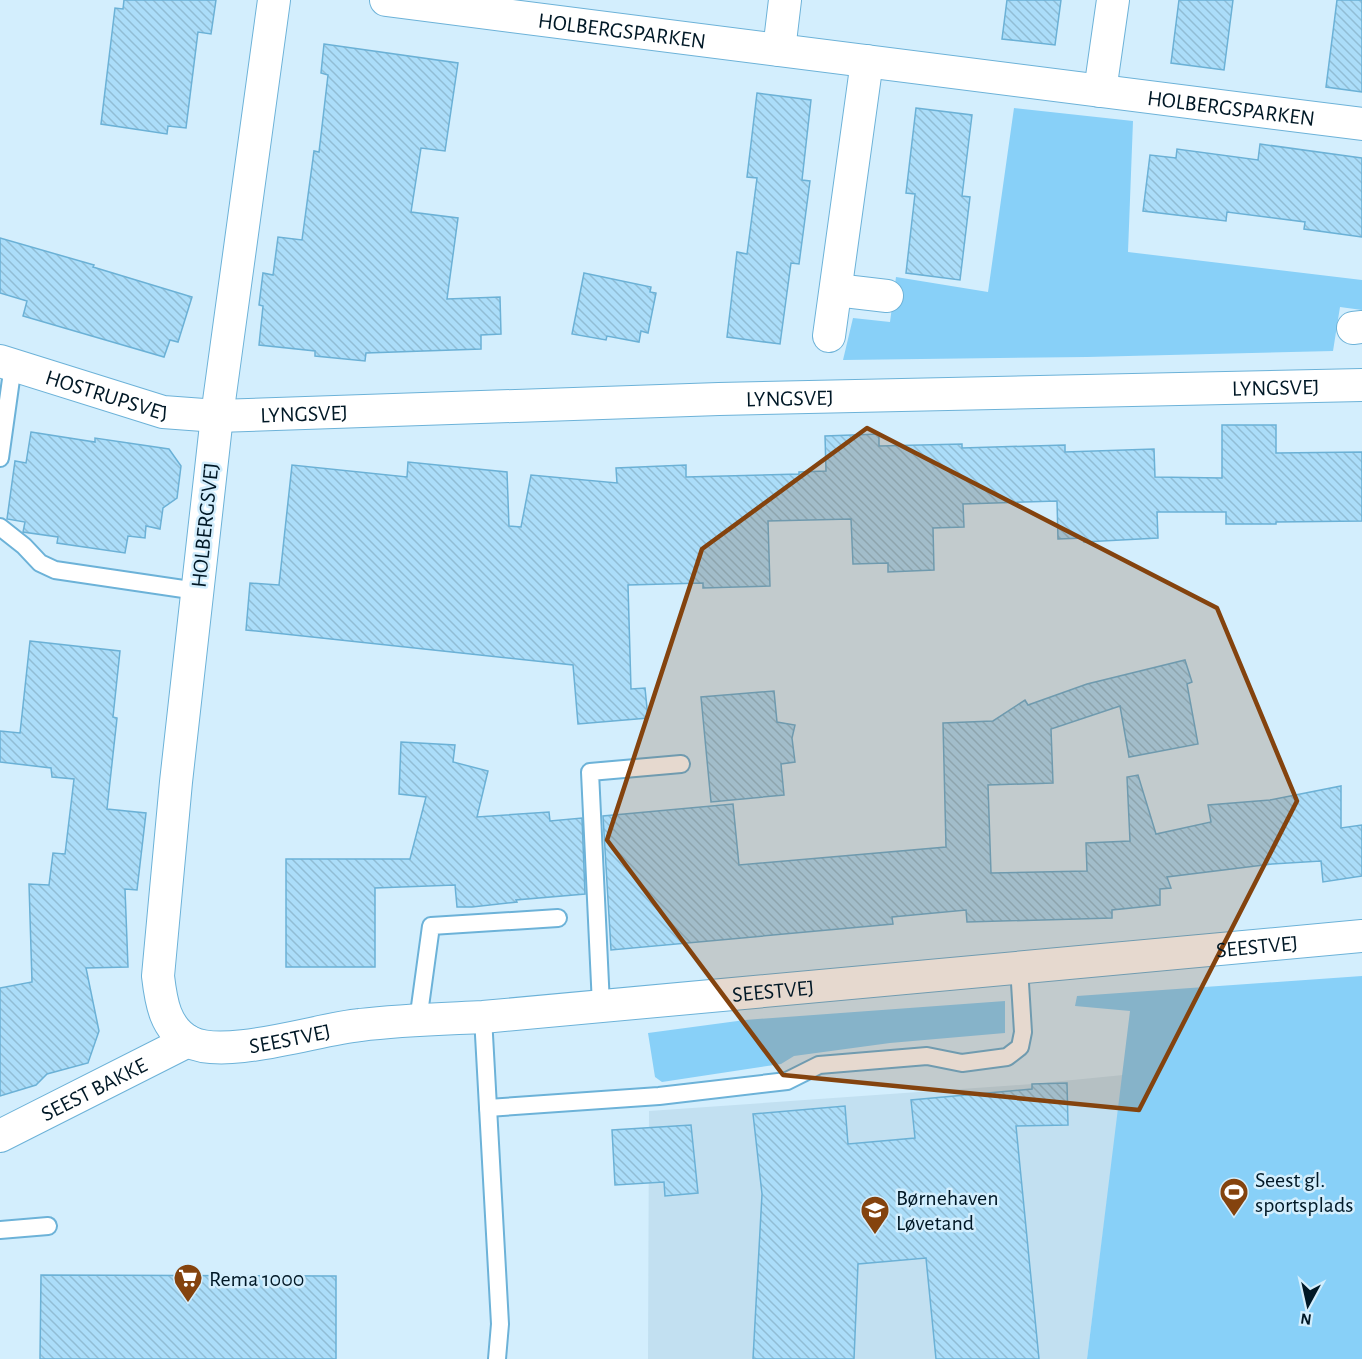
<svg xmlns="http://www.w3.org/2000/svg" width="1362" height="1359" viewBox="0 0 1362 1359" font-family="'Alegreya Sans',sans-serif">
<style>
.built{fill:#c2e0f1}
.grass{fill:#88d0f8}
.building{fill:url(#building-back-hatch);stroke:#6bb1d6;stroke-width:1.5}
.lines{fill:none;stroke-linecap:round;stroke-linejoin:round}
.lane-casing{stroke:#6cb2d8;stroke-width:20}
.street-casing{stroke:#6cb2d8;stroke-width:34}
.lane{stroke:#fff;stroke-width:16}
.street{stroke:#fff;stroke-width:32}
.marked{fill:#84430e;fill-opacity:0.2;stroke:#84430e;stroke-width:4.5;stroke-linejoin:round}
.labels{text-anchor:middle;stroke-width:5;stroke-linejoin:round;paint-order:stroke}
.street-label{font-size:22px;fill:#001826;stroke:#d3eefd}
.poi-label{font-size:22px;fill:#001826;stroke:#d3eefd;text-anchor:start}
</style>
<defs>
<pattern id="building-back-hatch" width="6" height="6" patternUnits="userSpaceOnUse" patternTransform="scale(1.5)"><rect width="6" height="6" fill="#abddf9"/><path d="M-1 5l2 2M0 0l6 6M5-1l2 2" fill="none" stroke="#91bdd5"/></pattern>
</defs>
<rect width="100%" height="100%" fill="#d3eefd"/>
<polygon class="built" points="1123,1075 1087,1359 648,1359 649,1111 1032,1084"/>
<g class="grass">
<polygon points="1014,108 1133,121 1128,252 1362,280 1362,310 1340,307 1333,351 1087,357 843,360 853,318 890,322 896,277 988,292"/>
<polygon points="1362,976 1362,1359 1087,1359 1130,1011 1075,1006 1077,996"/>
<polygon points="1005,1001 1005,1033 890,1043 794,1056 781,1064 662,1082 655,1077 648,1033 745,1020"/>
</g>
<g class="building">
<polygon points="124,0 216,0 211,34 198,32 186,128 168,126 167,134 101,124 115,8 123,9"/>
<polygon points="1007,0 1061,0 1055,45 1002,39"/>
<polygon points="1179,0 1233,0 1224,70 1171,63"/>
<polygon points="1337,0 1362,0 1362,92 1326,87"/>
<polygon points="324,44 458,63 445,151 421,148 411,212 458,218 447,299 500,297 501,334 481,335 481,349 366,353 365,361 315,356 315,351 259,345 263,306 259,305 263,273 273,275 278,237 302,240 314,151 319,152 328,75 321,73"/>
<polygon points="757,93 811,100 802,180 810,181 799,264 791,263 780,344 727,337 737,252 747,254 757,178 747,177"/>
<polygon points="916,108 972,115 962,196 970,197 960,280 906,273 915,194 906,193"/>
<polygon points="1260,144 1362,158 1362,237 1304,229 1305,222 1227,212 1226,221 1143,211 1150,155 1176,158 1177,149 1258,160"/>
<polygon points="0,238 94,265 93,267 192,297 178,342 170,340 164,357 23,316 27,301 0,293"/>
<polygon points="584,273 651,287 650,292 656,293 648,333 641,331 639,342 607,336 606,340 572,334"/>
<polygon points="1222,425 1276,425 1276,453 1362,452 1362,521 1276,522 1276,524 1226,524 1226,512 1157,512 1158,538 1084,542 1084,538 1058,539 1057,501 963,504 964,527 933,528 934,570 888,572 888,563 853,564 851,519 768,521 770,586 703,588 703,583 628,585 631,689 645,688 648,718 578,724 573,665 246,630 250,583 279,585 292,465 407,477 408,462 507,472 509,526 521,527 531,475 617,483 616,468 686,465 686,477 799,474 799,472 826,471 825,436 879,434 879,446 962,444 962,448 1065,445 1065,452 1154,449 1155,477 1222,478"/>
<polygon points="31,432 95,442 95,438 169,449 181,466 177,498 163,508 160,529 146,526 145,538 128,536 125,553 57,543 58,537 23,532 25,522 7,519 15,461 26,463"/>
<polygon points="30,641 120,651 113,717 117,718 107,809 146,813 137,890 125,889 128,967 86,968 99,1031 88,1063 47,1074 36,1085 0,1096 0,988 32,982 29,884 49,885 53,853 65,854 74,779 52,777 51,768 0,762 0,731 20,733"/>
<polygon points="1185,660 1192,682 1187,684 1198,744 1129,757 1120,706 1051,729 1053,783 988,785 991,873 1087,871 1086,843 1130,841 1127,777 1138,775 1156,834 1211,822 1208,805 1270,800 1341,786 1341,828 1362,825 1362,876 1323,882 1321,861 1272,864 1167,877 1171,888 1160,889 1160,905 1112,910 1112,918 967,922 966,910 892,917 893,924 611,950 603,816 733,804 739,865 946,847 943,723 993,721 1025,700 1028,705 1087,684"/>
<polygon points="774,691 777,722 795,725 792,738 795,762 781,764 784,795 711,802 701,697"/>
<polygon points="401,742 455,745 453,762 488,771 477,817 549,812 550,821 582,818 585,894 516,900 517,902 472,907 457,907 455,885 375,888 375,967 286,967 286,859 410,859 426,797 399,794"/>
<polygon points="1067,1083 1068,1125 1016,1126 1039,1359 936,1359 926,1258 858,1264 854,1359 753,1359 762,1194 753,1114 845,1106 848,1144 915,1138 911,1100 1032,1089 1032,1084"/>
<polygon points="691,1125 698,1193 665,1196 664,1182 615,1185 612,1130"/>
<polygon points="41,1275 336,1276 336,1359 40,1359"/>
</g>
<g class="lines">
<g class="lane-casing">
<g id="lane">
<polyline points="0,458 13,365"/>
<polyline points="0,527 24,546 40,563 55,570 197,591"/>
<polyline points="601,1005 590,772 681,764"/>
<polyline points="483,1017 500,1324 497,1359"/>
<polyline points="418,1021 431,926 558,918"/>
<polyline points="488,1108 659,1096 787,1081 819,1065 927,1056 962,1063 1007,1057 1020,1047 1023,1032 1019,967"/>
<polyline points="0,1230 48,1226"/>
</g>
</g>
<g class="street-casing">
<g id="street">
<path id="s1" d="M274 0 217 416 176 782 158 976C161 1002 165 1029 190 1042 225 1060 318 1029 360 1025 401 1020 442 1019 483 1017L1362 936"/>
<path id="s2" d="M386 0 1362 124"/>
<polyline points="779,50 785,0"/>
<polyline points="1100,91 1113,0"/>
<polyline points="836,290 887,296"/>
<polyline points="1353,328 1362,327"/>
<polyline points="829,336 867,61"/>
<path id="s3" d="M0 361 163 412 217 416 719 399 1362 385"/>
<path id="s4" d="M0 1136 188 1041"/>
</g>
</g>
<use href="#lane" class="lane"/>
<use href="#street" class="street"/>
</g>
<path class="marked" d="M867 428 1217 608 1297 801 1139 1110 783 1075 607 840 702 549Z"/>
<defs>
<g id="stadium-pin" transform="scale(1.5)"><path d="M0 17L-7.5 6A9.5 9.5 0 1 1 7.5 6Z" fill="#84430e" stroke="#d3eefd"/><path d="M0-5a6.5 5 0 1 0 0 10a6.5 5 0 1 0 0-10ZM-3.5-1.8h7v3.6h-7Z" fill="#fff"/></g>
<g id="school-pin" transform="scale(1.5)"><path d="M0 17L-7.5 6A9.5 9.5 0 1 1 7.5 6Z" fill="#84430e" stroke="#d3eefd"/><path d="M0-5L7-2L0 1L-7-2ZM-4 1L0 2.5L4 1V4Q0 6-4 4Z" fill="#fff"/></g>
<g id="supermarket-pin" transform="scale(1.5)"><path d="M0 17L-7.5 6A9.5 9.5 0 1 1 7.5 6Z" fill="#84430e" stroke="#d3eefd"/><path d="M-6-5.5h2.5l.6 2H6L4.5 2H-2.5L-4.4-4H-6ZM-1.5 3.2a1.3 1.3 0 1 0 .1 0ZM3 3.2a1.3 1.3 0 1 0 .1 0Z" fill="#fff"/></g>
</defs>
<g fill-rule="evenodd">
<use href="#stadium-pin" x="1234" y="1192"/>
<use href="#school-pin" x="875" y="1210"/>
<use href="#supermarket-pin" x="188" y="1278"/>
</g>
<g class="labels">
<g class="street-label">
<text dy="8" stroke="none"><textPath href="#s2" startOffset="238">HOLBERGSPARKEN</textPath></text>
<text dy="8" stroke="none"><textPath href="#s2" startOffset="852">HOLBERGSPARKEN</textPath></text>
<text dy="8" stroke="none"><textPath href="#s3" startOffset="1284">LYNGSVEJ</textPath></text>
<text dy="8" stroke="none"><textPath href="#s3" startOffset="112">HOSTRUPSVEJ</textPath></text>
<text dy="8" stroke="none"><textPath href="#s3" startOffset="798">LYNGSVEJ</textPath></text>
<text dy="8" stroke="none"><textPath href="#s3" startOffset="312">LYNGSVEJ</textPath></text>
<text transform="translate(204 525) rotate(-84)" y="8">HOLBERGSVEJ</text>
<text dy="8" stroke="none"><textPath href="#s1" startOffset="2133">SEESTVEJ</textPath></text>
<text dy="8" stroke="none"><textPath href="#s1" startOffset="1647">SEESTVEJ</textPath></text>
<text dy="8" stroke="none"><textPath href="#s1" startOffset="1161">SEESTVEJ</textPath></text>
<text dy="8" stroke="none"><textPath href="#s4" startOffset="105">SEEST BAKKE</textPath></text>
</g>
<g class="poi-label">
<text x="1255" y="1187">Seest gl.<tspan x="1255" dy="25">sportsplads</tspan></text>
<text x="896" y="1205">Børnehaven<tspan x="896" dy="25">Løvetand</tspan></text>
<text x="209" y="1286">Rema 1000</text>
</g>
</g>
<g transform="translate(1308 1305) rotate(188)" stroke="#d3eefd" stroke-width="4.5" paint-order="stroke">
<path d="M0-4.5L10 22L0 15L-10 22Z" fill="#001826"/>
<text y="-9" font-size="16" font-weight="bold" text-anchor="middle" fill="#001826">N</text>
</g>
</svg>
